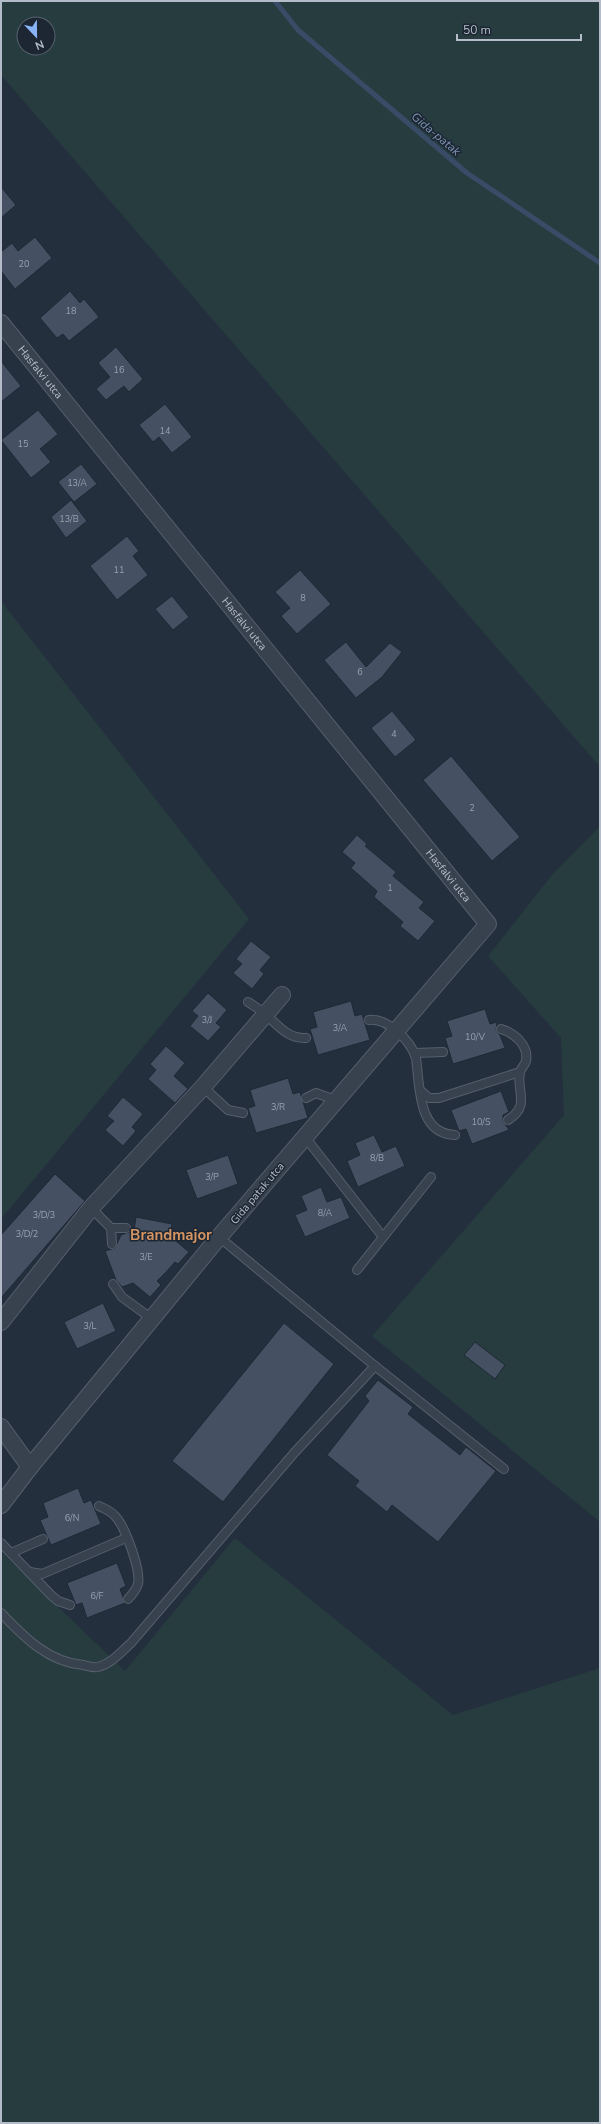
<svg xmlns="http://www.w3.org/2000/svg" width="601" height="2124" viewBox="0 0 601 2124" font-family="'Nunito Sans',sans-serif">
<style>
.green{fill:#263c3f;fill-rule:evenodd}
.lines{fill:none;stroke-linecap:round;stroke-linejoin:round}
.stream{stroke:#394c67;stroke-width:5}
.building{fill:#455162;stroke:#1f2835}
.service-casing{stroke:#565f6c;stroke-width:10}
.minor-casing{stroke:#565f6c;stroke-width:18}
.service{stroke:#38414e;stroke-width:8}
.minor{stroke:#38414e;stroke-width:16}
.labels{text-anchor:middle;stroke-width:3;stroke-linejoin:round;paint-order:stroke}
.number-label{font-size:9px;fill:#98a1af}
.street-label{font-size:11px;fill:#b4bcc9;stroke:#1d2633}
.water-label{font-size:12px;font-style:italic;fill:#7c92b1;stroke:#1d2633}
.district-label{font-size:15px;font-weight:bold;fill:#d59563;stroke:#1d2633}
</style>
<rect width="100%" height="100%" fill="#242f3e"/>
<g class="green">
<path d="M1 1H600V767L1 75ZM24 24H48V48H24Z"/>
<polygon points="1,601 249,919 1,1219"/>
<polygon points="600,826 600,1522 372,1336 564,1115 561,1038 488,956 552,875"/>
<polygon points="235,1538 453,1715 600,1668 600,2123 1,2123 1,1552 125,1671"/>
</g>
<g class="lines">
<polyline class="stream" points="275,1 298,30 467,173 600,263"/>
</g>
<g class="building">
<polygon points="1,187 16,205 1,218"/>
<polygon points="35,237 52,258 15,289 1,271 1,252 12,243 18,251"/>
<polygon points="70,291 80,303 84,299 99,317 69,341 63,334 57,338 40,318"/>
<polygon points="116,347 143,379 129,392 124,386 106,400 96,389 110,377 98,363"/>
<polygon points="1,361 21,386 1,402"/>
<polygon points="165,404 192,437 172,453 159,437 153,442 139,425"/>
<polygon points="38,410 58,434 40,449 51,462 31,478 1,440"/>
<polygon points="81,464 97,484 74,502 58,482"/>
<polygon points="71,500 87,521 66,538 51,517"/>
<polygon points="127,536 139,551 133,556 148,575 117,600 90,566"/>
<polygon points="300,570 331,604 297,634 281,616 290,608 275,592"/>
<polygon points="172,596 189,617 173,630 155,609"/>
<polygon points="346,642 366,667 390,643 402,652 382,677 356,698 324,660"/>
<polygon points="392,711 416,740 395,757 371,728"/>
<polygon points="451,756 520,837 492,861 423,780"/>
<polygon points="357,835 367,844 365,846 396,872 393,876 424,902 419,908 435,921 418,941 400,926 403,922 374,897 377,891 351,868 355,863 342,852"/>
<polygon points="251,941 271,957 260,970 264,974 252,989 233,973 242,964 236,959"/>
<polygon points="208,993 227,1010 216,1023 221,1027 208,1041 190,1026 198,1016 192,1011"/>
<polygon points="351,1001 355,1016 362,1014 370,1040 318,1055 310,1029 317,1027 313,1012"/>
<polygon points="485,1009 490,1024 497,1022 496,1030 500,1035 505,1048 453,1064 445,1038 452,1036 447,1021"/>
<polygon points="166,1046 185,1063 174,1076 188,1089 175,1103 148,1079 156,1070 150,1064"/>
<polygon points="288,1078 293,1094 300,1092 308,1118 256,1133 248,1108 255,1106 250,1090"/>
<polygon points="501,1091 509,1112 503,1115 503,1121 509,1130 472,1144 466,1129 459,1131 451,1110"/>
<polygon points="123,1097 143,1114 132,1127 136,1131 123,1146 105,1130 114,1121 107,1116"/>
<polygon points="374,1135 382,1152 396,1146 405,1166 358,1187 347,1161 360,1155 355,1143"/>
<polygon points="228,1155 238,1184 197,1199 186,1170"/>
<polygon points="55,1174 85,1201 1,1298 1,1235"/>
<polygon points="321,1187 327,1202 341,1197 350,1218 305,1237 295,1215 307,1210 301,1196"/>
<polygon points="136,1217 172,1224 170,1236 189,1252 178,1264 175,1262 166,1272 157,1281 161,1285 150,1297 133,1283 122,1287 116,1280 105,1251 115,1248 121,1235 134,1230"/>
<polygon points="103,1303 116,1331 77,1349 64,1322"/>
<polygon points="284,1323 334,1364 223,1502 172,1461"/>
<polygon points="475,1342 505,1365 495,1379 464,1355"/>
<polygon points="378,1380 413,1407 408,1414 460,1455 466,1447 496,1471 438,1542 392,1505 387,1512 355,1486 359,1481 327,1455 369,1401 365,1396"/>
<polygon points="78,1488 84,1503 91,1500 101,1524 51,1545 40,1520 48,1517 43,1503"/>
<polygon points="117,1563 126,1586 120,1589 125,1603 87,1618 82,1603 76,1605 67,1583"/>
</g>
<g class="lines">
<g class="service-casing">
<g id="service">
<path d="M248 1002C254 1006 261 1010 266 1015 279 1026 288 1039 306 1038"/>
<path d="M369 1020C388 1018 411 1041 416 1058 420 1085 417 1134 455 1135"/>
<path d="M501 1029C514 1033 529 1045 526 1061 525 1065 521 1068 520 1072 516 1092 531 1105 508 1120"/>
<polyline points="415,1053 443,1052"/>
<polyline points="203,1087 228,1110 243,1113"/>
<polyline points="421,1091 429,1098 439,1098 520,1072"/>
<polyline points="306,1098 316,1093 335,1100"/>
<polyline points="305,1137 383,1237"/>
<polyline points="91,1208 111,1228 112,1244"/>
<polyline points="111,1228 126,1228"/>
<polyline points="219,1237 375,1366 504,1469"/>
<polyline points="357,1270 431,1177"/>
<polyline points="113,1284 122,1297 152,1319"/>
<path d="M99 1506C105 1509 111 1511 115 1516 125 1526 141 1570 138 1584 136 1590 132 1595 128 1599"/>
<polyline points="1,1543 51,1595 58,1601 70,1605"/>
<polyline points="11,1553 43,1539"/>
<polyline points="30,1572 42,1574 126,1538"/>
<path d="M1 1613C24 1637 48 1662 83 1665 88 1666 94 1668 98 1667 112 1663 121 1652 131 1643L295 1452 375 1366"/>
</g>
</g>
<g class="minor-casing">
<g id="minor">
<path id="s1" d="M1 323 488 924 219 1237 30 1467 1 1505"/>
<polyline points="1,1322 91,1208 203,1087 282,995"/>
<polyline points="1,1427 30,1467"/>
</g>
</g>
<use href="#service" class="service"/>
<use href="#minor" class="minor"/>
</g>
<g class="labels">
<g class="number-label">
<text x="24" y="267">20</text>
<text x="71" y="314">18</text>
<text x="119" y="373">16</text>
<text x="165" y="434">14</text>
<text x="23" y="447">15</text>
<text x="77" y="486">13/A</text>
<text x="69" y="522">13/B</text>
<text x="119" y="573">11</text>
<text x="303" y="601">8</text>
<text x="360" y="675">6</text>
<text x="394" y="737">4</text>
<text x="472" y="811">2</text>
<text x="390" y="891">1</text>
<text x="207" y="1023">3/J</text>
<text x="340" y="1031">3/A</text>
<text x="475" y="1040">10/V</text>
<text x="278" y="1110">3/R</text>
<text x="481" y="1125">10/S</text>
<text x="377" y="1161">8/B</text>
<text x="212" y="1180">3/P</text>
<text x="325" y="1216">8/A</text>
<text x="44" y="1218">3/D/3</text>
<text x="27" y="1237">3/D/2</text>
<text x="146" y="1260">3/E</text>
<text x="90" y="1329">3/L</text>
<text x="72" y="1521">6/N</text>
<text x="97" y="1599">6/F</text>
</g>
<g class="street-label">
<text dy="4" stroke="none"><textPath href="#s1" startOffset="63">Hasfalvi utca</textPath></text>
<text dy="4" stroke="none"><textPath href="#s1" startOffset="387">Hasfalvi utca</textPath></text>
<text dy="4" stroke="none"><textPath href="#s1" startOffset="711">Hasfalvi utca</textPath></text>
<text transform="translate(257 1193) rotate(-50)" y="4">Gida patak utca</text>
</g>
<g class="water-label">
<text transform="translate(436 134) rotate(40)" y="4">Gida-patak</text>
</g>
<g class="district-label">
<text x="171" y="1240">Brandmajor</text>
</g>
</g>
<rect width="601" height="2124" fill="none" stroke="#b4bcc9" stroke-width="4"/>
<g transform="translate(36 36) rotate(158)"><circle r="19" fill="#1d2633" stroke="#59626f"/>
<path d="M0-3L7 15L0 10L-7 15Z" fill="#8ab4f8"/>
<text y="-6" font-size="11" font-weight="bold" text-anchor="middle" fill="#b4bcc9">N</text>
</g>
<path d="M457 34v6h124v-6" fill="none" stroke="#b4bcc9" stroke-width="2"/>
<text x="463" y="34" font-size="12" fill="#b4bcc9" stroke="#1d2633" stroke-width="3" paint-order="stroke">50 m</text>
</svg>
